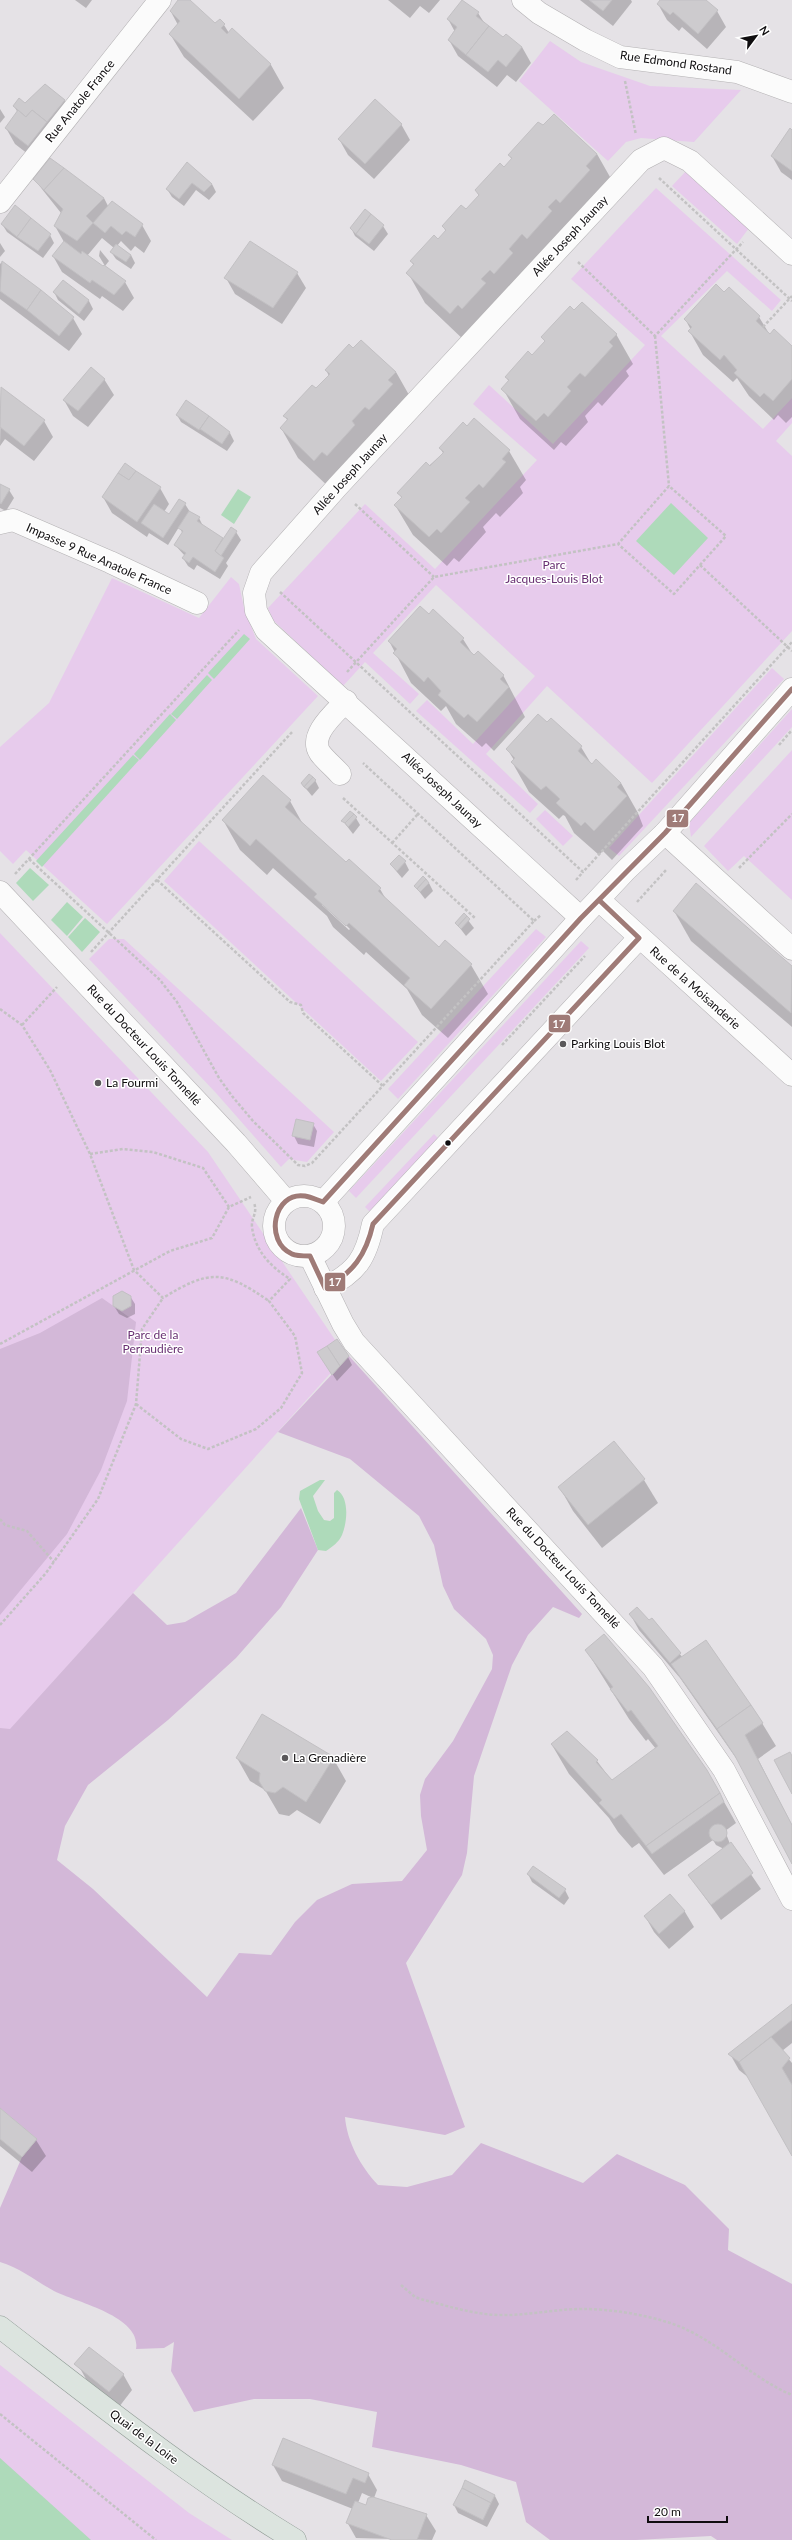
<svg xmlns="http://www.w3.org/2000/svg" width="792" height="2540" viewBox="0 0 792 2540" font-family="Lato,sans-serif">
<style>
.green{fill:#e7cbec}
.forest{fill:#d3b8d8}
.water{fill:#aedaba}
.shadow{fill:#0003;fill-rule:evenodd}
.building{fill:#cdcbce;stroke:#c2c0c3}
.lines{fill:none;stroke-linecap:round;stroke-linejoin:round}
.minor-casing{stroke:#b3b1b3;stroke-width:23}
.major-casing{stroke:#8e9a94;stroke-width:23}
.path{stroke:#c3c2c3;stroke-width:2.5;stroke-dasharray:3 2;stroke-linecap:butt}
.minor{stroke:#fbfbfb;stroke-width:22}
.major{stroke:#dce4df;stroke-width:22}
.bus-1-casing{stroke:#fff;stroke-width:8}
.bus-1{stroke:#9f7b77;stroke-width:5}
.poi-dot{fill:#5a585a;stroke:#fff;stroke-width:1.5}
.bus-dot{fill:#0f0d0f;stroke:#fff;stroke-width:1.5}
.labels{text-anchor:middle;stroke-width:3;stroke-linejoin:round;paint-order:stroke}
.street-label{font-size:12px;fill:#0f0d0f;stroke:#fff}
.park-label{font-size:12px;fill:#682f72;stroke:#fff}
.poi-label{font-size:12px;fill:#0f0d0f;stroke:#fff;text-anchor:start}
.line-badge{stroke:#fff;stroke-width:1.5}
.badge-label{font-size:11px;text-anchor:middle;font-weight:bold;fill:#fff}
</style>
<rect width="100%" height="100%" fill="#e5e2e6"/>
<g class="green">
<polygon points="550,41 581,62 650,86 741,90 694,142 641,138 626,142 608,161 519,81"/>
<polygon points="688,169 749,228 737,244 672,186"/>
<polygon points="656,188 781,300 772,311 727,271 661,336 763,429 792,398 792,423 776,441 792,456 792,631 652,783 547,686 486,754 538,804 530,813 416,711 427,700 473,744 535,676 436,585 373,653 419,694 410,704 365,662 343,686 273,620 268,608 365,504 435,569 537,460 473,404 489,385 553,444 645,345 571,279"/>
<polygon points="231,577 239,584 244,608 256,639 318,696 107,924 26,850 13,864 0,851 0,747 49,703 112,578 199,618"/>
<polygon points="772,668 784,679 619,856 609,848"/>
<polygon points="792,709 792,727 691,837 689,823"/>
<polygon points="792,750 792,900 744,856 728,871 704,846"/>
<polygon points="545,810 573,836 563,846 536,819"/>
<polygon points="199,841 418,1042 381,1081 164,881"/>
<polygon points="536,929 546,937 398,1099 388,1089"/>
<polygon points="0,933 208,1152 346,1356 0,1741"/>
<polygon points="109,939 124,939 334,1132 307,1162 289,1159 281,1167 216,1093 89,959"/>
<polygon points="581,941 589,948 356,1198 349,1191"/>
<polygon points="434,1134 440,1140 371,1213 365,1207"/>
<polygon points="0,2365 189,2513 232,2540 0,2540"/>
</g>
<g class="forest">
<polygon points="102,1298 136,1322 127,1401 101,1470 67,1534 0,1615 0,1349 40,1333"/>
<path d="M349 1356 582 1614 579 1618 553 1607 528 1635 512 1665 474 1776 467 1853 462 1875 406 1963 465 2127 445 2135 345 2117C347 2142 361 2167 378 2185L407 2187 452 2175 481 2143 583 2183 617 2154 685 2185 729 2229 728 2250 792 2284V2540H717L711 2536 636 2540H550L526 2522 516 2482 461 2465 372 2447 377 2412 310 2399H254L194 2412 171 2371 174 2342 164 2348 136 2349C142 2316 75 2302 54 2291 36 2281 20 2268 0 2262V2208L22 2157 37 2139 0 2108V1728L10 1729 133 1593 167 1625 185 1622 236 1593 301 1508 318 1550 281 1607 236 1658 168 1720 88 1785 65 1826 57 1860 93 1889 207 1997 239 1953 271 1955 295 1922 317 1900 352 1884 402 1881 427 1850 421 1816 420 1795 425 1779 453 1741 492 1669 493 1655 486 1639 454 1609 443 1586 434 1545 419 1516 350 1459 278 1432Z"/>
</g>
<g class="water">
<polygon points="238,489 251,497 234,524 221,515"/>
<polygon points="671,503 708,538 674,575 636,541"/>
<polygon points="244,634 250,639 214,679 208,673"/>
<polygon points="207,675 212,680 177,719 171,714"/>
<polygon points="170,714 176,720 140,760 134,754"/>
<polygon points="133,755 139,760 42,867 36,861"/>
<polygon points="30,868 49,885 33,901 16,883"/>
<polygon points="67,902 83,917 67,936 51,920"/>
<polygon points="85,918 100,932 82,952 68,937"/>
<path d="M320 1480H325L313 1496 318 1511 324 1520 330 1521 334 1518V1493L337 1490C350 1498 347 1523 342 1535 339 1542 332 1547 326 1551L318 1550 299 1499 300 1491Z"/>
<polygon points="0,2458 91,2540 0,2540"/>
</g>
<g class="shadow">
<polygon points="75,0 92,0 86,8"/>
<polygon points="179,0 188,0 215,25 224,25 229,33 232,30 271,65 284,88 253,121 184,57 170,34 178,25 171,12"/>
<polygon points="388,0 440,0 429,13 420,6 410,18"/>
<polygon points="580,0 631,0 632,2 613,26"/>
<polygon points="661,0 704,0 717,11 726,27 707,49 682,27 679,31 667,20 658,4"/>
<polygon points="463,1 478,13 485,24 503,39 522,47 531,63 516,82 507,75 497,87 458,56 449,40 455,32 448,19"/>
<polygon points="64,100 74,116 37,161 15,144 6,128 18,113 14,106"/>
<polygon points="0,109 5,117 0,123"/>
<polygon points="401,124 410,140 374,179 348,155 339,139"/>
<polygon points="792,131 792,180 781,172 772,156"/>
<polygon points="597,154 614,184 467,343 425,303 408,273 414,266 411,261 446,232 443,226 466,210 479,196 476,190 512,160 509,155"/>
<polygon points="187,164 212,184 216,192 209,200 196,190 184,206 172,197 167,189"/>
<polygon points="34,179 104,198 108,206 142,225 151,241 144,253 135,246 131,251 121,241 117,246 131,255 135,263 131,269 116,259 111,252 114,248 102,238 87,256 125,282 134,298 123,311 102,296 100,299 62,272 53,256 64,242 55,226 61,213"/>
<polygon points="365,210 383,226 388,234 374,251 355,236 351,228"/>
<polygon points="2,224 50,235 54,243 43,258 7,232"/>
<polygon points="0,243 5,251 0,257"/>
<polygon points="100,250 109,261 105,266 99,256"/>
<polygon points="2,262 73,318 82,334 69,351 0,299 0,264"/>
<polygon points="297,273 306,288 282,324 235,294 226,278"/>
<polygon points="63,281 89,301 93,309 84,321 58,300 54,292"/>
<polygon points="724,293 759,317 770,335 792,347 792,417 786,423 778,415 774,420 749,396 737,378 733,382 703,355 690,332 691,330 685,319"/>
<polygon points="616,334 633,364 626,371 629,376 602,406 598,402 585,416 588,422 566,446 561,442 554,450 520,419 503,389 509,382 506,377 532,357 545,342 542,337"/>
<polygon points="353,350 396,372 413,402 332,490 298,458 281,428 288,421 284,416 329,376 326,370"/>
<polygon points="104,379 114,395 88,427 73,416 64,400"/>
<polygon points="1,388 44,421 53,437 34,461 5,439 0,446"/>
<polygon points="186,402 230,433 234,441 227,451 181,422 177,415"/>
<polygon points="440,448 509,451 526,480 520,487 523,493 500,517 496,513 483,527 486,532 459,562 454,558 447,566 413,535 395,505 402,499 399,493 443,453"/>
<polygon points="0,486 9,490 14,498 6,511 0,508"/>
<polygon points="160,488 169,504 164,512 169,515 185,504 190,512 199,518 203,526 223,540 236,532 241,540 226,563 228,566 220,579 197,565 194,570 188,566 183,558 185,556 175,545 183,534 179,527 168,545 149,533 147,537 112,513 103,497"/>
<polygon points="463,639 473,655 503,675 525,717 494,751 486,743 482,747 456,724 446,706 441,711 411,683 389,641"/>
<polygon points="547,723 581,747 592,765 621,783 638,813 643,826 612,860 603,851 599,855 574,833 565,816 563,815 559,819 529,792 512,762 514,760 507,749"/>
<path d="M263 777 290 801 304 826 346 864 380 889 387 901 439 948 471 965 488 994 448 1038 422 1015 407 989 366 952 364 955 333 927 327 916 273 868 267 875 240 850 223 820ZM322 902 350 929 349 930 322 905Z"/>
<polygon points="315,780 319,788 312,796 302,784"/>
<polygon points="356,818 360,825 353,834 343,821"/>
<polygon points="405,862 409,870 402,878 391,865"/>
<polygon points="429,883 433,891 425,899 415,886"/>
<polygon points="696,884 792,967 792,1027 691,941 674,911"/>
<polygon points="464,915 474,928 466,936 456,923"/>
<polygon points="313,1124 317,1131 314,1147 298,1144 294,1136"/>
<polygon points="130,1296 135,1304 135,1314 127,1318 119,1314 114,1306"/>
<polygon points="348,1357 352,1365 337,1381 323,1360"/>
<polygon points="644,1480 658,1503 602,1548 573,1511 560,1488"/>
<polygon points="630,1614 648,1621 652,1619 683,1658 762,1723 776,1746 758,1759 792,1825 792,1862 745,1771 680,1678 639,1630"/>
<polygon points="586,1650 706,1770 736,1823 725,1831 730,1844 761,1889 721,1920 689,1875 724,1849 716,1845 713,1840 664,1875 639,1843 632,1848 618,1832 609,1818 569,1774 552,1745 597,1761 612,1781 656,1749 648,1739 646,1741 629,1719"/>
<polygon points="237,1758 333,1758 346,1781 320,1824 297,1810 289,1816 279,1814 265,1790 250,1781"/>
<polygon points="528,1874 565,1890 569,1898 564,1905 532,1882"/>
<polygon points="670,1895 685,1912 694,1927 669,1949 654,1932 645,1916"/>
<polygon points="792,2005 792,2043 782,2051 792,2063 792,2154 749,2078 739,2070 730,2054"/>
<polygon points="0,2109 36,2140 46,2156 32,2172 0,2146"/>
<polygon points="77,2363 123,2374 132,2390 119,2407 86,2379"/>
<path d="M273 2465 368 2474 377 2490 374 2498 426 2515 436 2531 432 2540 356 2538 347 2522 353 2509 282 2481ZM362 2493 373 2498 366 2506 358 2503Z"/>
<polygon points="466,2482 495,2496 499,2504 487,2527 458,2513 454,2505"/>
</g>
<g class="building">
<polygon points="178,0 190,0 215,23 220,19 225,24 221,28 227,34 232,28 271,64 239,99 169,34 180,21 170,11"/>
<polygon points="462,0 479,12 476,16 489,26 466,55 448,40 457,27 447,19"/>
<polygon points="589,0 612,0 603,11"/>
<polygon points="660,0 706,0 718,10 698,34 673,12 670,15 657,4"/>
<polygon points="489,26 503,37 506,34 522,47 506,67 498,60 488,72 466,55"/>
<polygon points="45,84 65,100 47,122 32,110 26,117 13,106 19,98 25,103"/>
<polygon points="375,99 402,124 365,164 338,139"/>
<polygon points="18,110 26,117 32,110 47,122 28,146 5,128"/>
<polygon points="554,114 597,154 586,166 590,170 560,203 556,199 548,207 552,211 527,239 522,234 509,249 513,253 494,274 490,270 481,279 486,283 462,309 458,305 450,314 406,273 414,264 410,261 434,235 438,239 446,230 442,226 461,205 466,209 479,195 475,190 500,163 504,167 512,158 508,155 538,122 543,125"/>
<polygon points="790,128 792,130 792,171 771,156"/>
<polygon points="50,158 64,168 44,190 33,179"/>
<polygon points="187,162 212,184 204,192 192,183 179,199 166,189"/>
<polygon points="64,168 104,198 86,216 93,223 77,241 54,226 63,209 44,190"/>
<polygon points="112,201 143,224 135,237 126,231 122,235 111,226 105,233 93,223"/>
<polygon points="15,205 31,218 17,237 1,224"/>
<polygon points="365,209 371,214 356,234 350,228"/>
<polygon points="371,214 384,225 369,244 356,234"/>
<polygon points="31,218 51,234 38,251 17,237"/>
<polygon points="64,241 81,254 82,251 103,266 104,265 126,281 114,295 92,280 90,283 52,256"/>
<polygon points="250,241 298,272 273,308 224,278"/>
<polygon points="116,244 131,255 126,262 110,252"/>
<polygon points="2,261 41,290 27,310 0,291"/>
<polygon points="63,280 89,300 79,314 53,292"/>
<polygon points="716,284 724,292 729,287 760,316 756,321 770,334 774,329 792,346 792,379 773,401 764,393 760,397 734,373 737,370 724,355 720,360 688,331 692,327 684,319"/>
<polygon points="41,290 74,317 59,336 27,310"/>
<polygon points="582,302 617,334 609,342 613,346 585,377 580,373 567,387 571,391 548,417 544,413 536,421 501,389 509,380 505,377 528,351 532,355 545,341 541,337 570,306 574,310"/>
<polygon points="361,340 396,372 388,380 393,384 369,410 365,407 352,421 355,425 327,456 322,452 314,461 280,428 288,419 283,416 312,385 316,388 330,374 325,370 349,344 353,348"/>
<polygon points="91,367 105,379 78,411 63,400"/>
<polygon points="1,387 45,420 24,446 0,427"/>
<polygon points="186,400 209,416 199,430 176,415"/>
<polygon points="209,416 230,432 222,444 200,429"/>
<polygon points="474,418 510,450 502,459 506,462 483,488 479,484 465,498 470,502 441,533 437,529 429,537 394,505 402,497 397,493 426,462 430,466 444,452 439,448 463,422 467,426"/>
<polygon points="125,463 136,471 129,480 118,473"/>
<polygon points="136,471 161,487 137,522 102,497 118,473 129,480"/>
<polygon points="0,484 10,489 1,504 0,503"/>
<polygon points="179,499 186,503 163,538 141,523 154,504 169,514"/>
<polygon points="189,511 200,517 197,521 223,538 215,551 224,558 215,572 193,557 189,563 182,558 186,553 174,545 183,531 178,528"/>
<polygon points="231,527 237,531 221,556 215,551"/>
<polygon points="420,606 429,614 433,609 464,638 460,642 474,655 478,651 504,675 500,679 509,687 477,722 468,714 464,718 438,695 441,691 428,677 424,682 393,653 397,649 388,641"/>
<polygon points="538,714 547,722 551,718 582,746 578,751 592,764 596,759 621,783 617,787 627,796 594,831 585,822 581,826 556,803 560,799 546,786 541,790 511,762 515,758 506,749"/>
<polygon points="309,774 313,777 304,787 301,783"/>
<polygon points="263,775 291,800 285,807 346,862 349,859 381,888 378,891 439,947 445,940 472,964 431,1009 404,985 410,978 349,923 346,926 314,897 317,894 256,839 250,846 222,820"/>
<polygon points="313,777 316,780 307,789 304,787"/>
<polygon points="350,811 354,814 345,823 341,821"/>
<polygon points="354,814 357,817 348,827 345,823"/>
<polygon points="399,855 406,861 397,871 390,864"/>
<polygon points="423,876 426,879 417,889 414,886"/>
<polygon points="426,879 429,883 420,892 417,889"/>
<polygon points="696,883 792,966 791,1013 673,911"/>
<polygon points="464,913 467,916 458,926 455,923"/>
<polygon points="467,916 470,919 461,929 458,926"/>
<polygon points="296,1119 314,1123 310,1140 292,1136"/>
<polygon points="122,1291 131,1296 131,1306 122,1311 113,1306 113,1296"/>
<polygon points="337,1339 349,1356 340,1366 327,1346"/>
<polygon points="327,1346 340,1366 332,1375 317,1352"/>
<polygon points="614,1441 645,1479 588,1525 558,1487"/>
<polygon points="637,1607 649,1620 652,1618 681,1653 670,1663 629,1614"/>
<polygon points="604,1634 649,1687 707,1770 720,1793 646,1846 621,1814 614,1819 599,1803 602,1800 551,1744 567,1731 598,1760 596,1762 612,1780 658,1746 631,1710 628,1712 610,1689 613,1687 585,1650"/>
<polygon points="706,1640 751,1705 717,1729 671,1664"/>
<polygon points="751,1705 763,1723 745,1735 792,1825 792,1864 735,1756 717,1729"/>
<polygon points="262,1714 334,1757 306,1802 283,1787 275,1793 265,1791 259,1781 260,1773 236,1758"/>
<polygon points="790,1752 792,1756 792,1794 774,1760"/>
<polygon points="720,1793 724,1802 652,1854 646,1846"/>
<circle cx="718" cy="1833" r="9"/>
<polygon points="731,1842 753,1873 711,1905 688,1875"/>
<polygon points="533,1866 566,1889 559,1898 527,1874"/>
<polygon points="670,1894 685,1911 659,1934 644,1916"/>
<polygon points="792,2004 792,2020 739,2062 728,2054"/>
<polygon points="771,2037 790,2058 782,2068 792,2085 792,2156 739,2062"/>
<polygon points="0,2108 37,2139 22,2157 0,2139"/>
<polygon points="89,2347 124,2374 109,2392 74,2364"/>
<polygon points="283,2438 369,2473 365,2483 353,2478 346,2494 272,2465"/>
<polygon points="465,2480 495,2495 491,2503 462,2488"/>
<polygon points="462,2488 491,2503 483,2520 453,2505"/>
<polygon points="373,2497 427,2514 417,2540 392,2540 346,2523 355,2501 366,2505 368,2498"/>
</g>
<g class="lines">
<g class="minor-casing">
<g id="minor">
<polyline points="523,0 539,13 585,40 620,57 737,72 792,92"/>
<polyline points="0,202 160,0"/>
<polyline points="0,523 13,520 110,562 197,603"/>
<path d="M340 774C334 767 326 761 320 753 308 735 335 713 346 701"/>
<polyline points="665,833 792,949"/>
<polyline points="0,892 236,1143 286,1201"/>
<polyline points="599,900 792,1075"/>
<polyline points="581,918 266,630 256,611 254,593 261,573 337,487 641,160 664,148 690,161 792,254"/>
<circle cx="304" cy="1226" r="30"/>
<polyline points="323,1202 581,918 626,870 665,833 792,689"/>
<polyline points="310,1256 343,1324 354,1342 653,1667 724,1770 792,1899"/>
<path d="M325 1288C357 1272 366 1258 373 1224L639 938"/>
</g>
</g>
<g class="major-casing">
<path id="major" d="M0 2327C96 2401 191 2477 295 2540"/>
</g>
<g class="path">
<polyline points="625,81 636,135"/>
<polyline points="659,178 792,301"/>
<polyline points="578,262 655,336 743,242"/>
<polyline points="763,327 792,296"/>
<polyline points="655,336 669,486"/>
<polyline points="355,504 434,577"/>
<polyline points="700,565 792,651"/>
<polyline points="280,592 583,872 792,642"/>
<polyline points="347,672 434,577 618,544 669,486 726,536 674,594 618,544"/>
<polyline points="779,745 792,730"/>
<polyline points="343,798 475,918"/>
<polyline points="392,843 418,814"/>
<polyline points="29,859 160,980 177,1002 219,1078 232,1096 253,1121 298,1165 305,1166 312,1163 534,921 363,763"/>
<polyline points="739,868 792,814"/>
<polyline points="15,874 239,630"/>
<polyline points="157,880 290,1002 301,1005 303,1013 384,1087"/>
<polyline points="576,880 583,872"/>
<polyline points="637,902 667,869"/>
<polyline points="534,921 541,915"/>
<polyline points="91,952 293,731"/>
<path d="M0 1009 22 1025 50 1070 90 1154 134 1270 163 1298C210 1269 224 1270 269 1301"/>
<polyline points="22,1025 57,987"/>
<polyline points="502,1045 585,956"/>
<polyline points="90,1154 123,1149 153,1152 203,1168 229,1207"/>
<polyline points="0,1344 170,1251 212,1238 229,1207 251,1197"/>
<path d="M136 1404 181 1439 208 1449 256 1429 281 1408 302 1373 295 1336 269 1301 290 1279C271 1267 255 1251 252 1227 251 1218 258 1213 254 1203"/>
<polyline points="0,1519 5,1525 27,1531 54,1562"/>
<polyline points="0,1625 46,1573 98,1499 136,1404 142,1329 163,1298"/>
<path d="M401 2285 415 2297 424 2300C448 2306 472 2314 498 2315 526 2316 554 2309 583 2309 610 2309 641 2314 667 2322 714 2336 747 2376 792 2395"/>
<polyline points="0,2414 156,2540"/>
</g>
<use href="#minor" class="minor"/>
<use href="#major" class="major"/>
<g class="bus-1-casing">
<path id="bus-1" d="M599 900 639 938 373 1224C366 1255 353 1273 325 1288L310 1256C305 1256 296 1256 292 1254 264 1242 273 1191 305 1196 311 1197 317 1200 323 1202L581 918 665 833 792 689"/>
</g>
<use href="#bus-1" class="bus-1"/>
</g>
<g class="poi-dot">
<circle cx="563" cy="1044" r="4"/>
<circle cx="98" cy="1083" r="4"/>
<circle cx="285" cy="1758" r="4"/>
</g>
<circle class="bus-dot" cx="448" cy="1143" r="3.5"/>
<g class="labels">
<g class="street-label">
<text transform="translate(676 63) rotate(8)" y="4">Rue Edmond Rostand</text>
<text transform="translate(80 101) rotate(-51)" y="4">Rue Anatole France</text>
<text transform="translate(570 236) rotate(-47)" y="4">Allée Joseph Jaunay</text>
<text transform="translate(350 474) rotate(-48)" y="4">Allée Joseph Jaunay</text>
<text transform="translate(99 559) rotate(24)" y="4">Impasse 9 Rue Anatole France</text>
<text transform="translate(442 790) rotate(43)" y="4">Allée Joseph Jaunay</text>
<text transform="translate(695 988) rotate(42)" y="4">Rue de la Moisanderie</text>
<text transform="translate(144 1045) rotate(47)" y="4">Rue du Docteur Louis Tonnellé</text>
<text transform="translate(563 1568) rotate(47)" y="4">Rue du Docteur Louis Tonnellé</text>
<text transform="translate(144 2437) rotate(37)" y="4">Quai de la Loire</text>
</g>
<g class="park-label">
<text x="554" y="569">Parc<tspan x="554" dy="14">Jacques-Louis Blot</tspan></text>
<text x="153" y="1339">Parc de la<tspan x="153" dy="14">Perraudière</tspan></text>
</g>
<g class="poi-label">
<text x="571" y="1048">Parking Louis Blot</text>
<text x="106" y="1087">La Fourmi</text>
<text x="293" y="1762">La Grenadière</text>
</g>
</g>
<g class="line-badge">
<rect x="666" y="809" width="23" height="19" rx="4" fill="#9f7b77"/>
<rect x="548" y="1014" width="23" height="19" rx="4" fill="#9f7b77"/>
<rect x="324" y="1272" width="22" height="20" rx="4" fill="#9f7b77"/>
</g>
<g class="badge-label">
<text x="678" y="822">17</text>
<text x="559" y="1028">17</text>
<text x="335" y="1286">17</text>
</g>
<g transform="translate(756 36) rotate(58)" stroke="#ffffff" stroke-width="3" paint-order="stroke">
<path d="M0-3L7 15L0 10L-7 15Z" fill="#0f0d0f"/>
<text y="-6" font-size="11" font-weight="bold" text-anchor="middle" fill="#0f0d0f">N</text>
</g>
<path d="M648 2516v6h79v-6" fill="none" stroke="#0f0d0f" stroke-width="2"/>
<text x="654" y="2516" font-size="12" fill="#0f0d0f" stroke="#ffffff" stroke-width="3" paint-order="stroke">20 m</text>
</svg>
